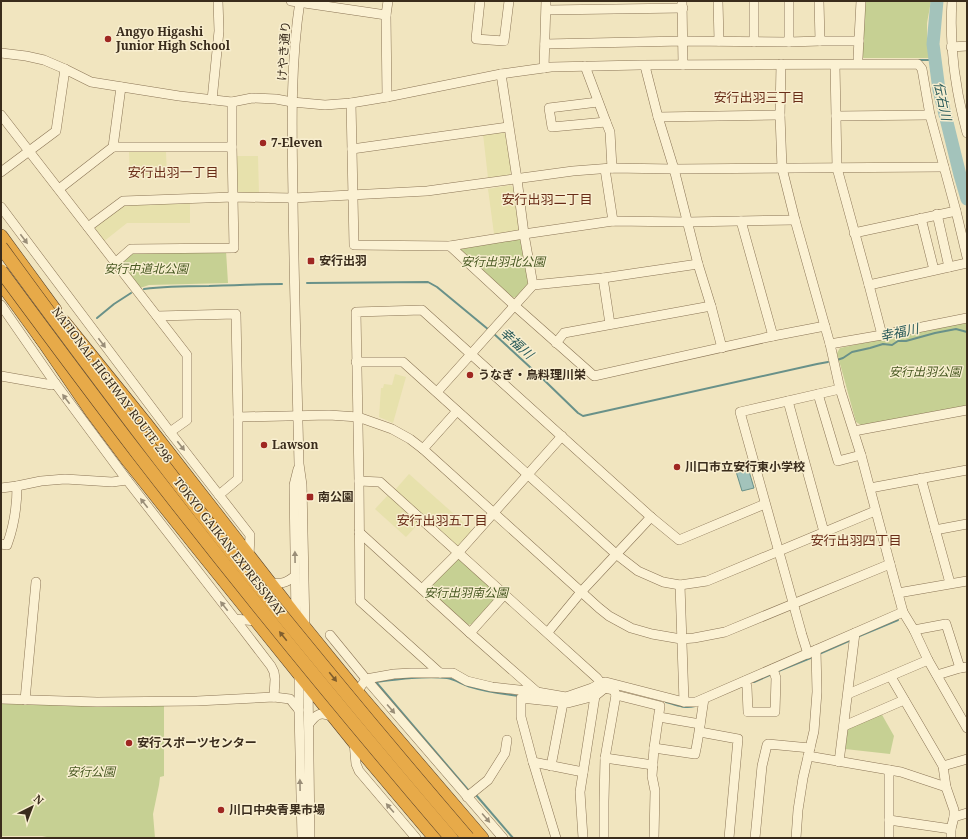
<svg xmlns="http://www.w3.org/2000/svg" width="968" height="839" viewBox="0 0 968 839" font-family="'Noto Serif','Noto Sans JP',serif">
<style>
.farmland{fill:#e7e1ac}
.green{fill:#c6d093}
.water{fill:#a3c3bb;stroke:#699189}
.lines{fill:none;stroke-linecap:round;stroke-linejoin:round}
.stream{stroke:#699189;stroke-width:2}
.river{stroke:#a3c3bb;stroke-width:13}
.minor-casing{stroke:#8b7556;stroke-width:10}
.highway-casing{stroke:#58422b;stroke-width:14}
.minor{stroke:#fbf1d3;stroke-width:9}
.highway{stroke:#e7aa49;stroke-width:13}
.highway-bridge-casing{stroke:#58422b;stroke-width:14;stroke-linecap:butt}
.highway-bridge{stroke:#e7aa49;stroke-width:13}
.oneway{fill:#9a8e78}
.oneway2{fill:#7f5e2e}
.poi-dot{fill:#9f2722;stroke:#f8eecf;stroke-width:1.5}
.labels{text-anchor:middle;stroke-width:3;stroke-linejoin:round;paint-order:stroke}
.poi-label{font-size:12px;font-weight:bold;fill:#3a2c1c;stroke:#f8eecf;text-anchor:start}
.street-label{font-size:12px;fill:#3a2c1c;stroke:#f8eecf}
.park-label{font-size:12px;font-style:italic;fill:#475821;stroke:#f8eecf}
.neighbourhood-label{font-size:13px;fill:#692d18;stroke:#f8eecf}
.water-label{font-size:13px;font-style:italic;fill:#2a5b5a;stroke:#f8eecf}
</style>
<rect width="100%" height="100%" fill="#f1e5bf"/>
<g class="farmland">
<polygon points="503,132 507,135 512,171 509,175 488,178 483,134"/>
<polygon points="129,152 166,152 167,176 130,177"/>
<polygon points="235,156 258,156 259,194 237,194"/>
<polygon points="510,185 515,189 521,226 518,231 494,234 488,189"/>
<polygon points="190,201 190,223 127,223 103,242 93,230 94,227 122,204"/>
<polygon points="395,374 406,377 393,423 379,417 381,388 383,388 384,384 392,385"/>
<polygon points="409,474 473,531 460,546 456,546 395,490"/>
<polygon points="389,494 420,522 406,537 375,509"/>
</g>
<g class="green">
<polygon points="863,1 931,1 927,23 927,42 930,58 862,58"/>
<polygon points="518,238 523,241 529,281 526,288 517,297 511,298 460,251 461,246"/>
<polygon points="226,251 228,283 149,285 140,288 122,266 122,260 133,253"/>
<polygon points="967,321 967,407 861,425 856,422 837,353 840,348"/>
<polygon points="460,559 497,591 498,596 473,624 467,625 430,592 431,586 455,560"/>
<polygon points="1,704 164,706 164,776 160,777 159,785 153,814 155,838 52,838 42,836 1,836"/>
<polygon points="881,713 894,736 890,754 845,749 847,729"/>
</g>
<polygon class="water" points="746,461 754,488 742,491 734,465"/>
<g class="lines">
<g class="stream">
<polyline points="918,60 936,60"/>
<polyline points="307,283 428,282 437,287 489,330"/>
<path d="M144 289C166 286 187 286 209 286 233 285 258 284 282 284"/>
<polyline points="97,318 114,304 131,293"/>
<polyline points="493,333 544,380 578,413 583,416 817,364 828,362"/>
<polyline points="837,360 843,358 852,352 870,348 883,344 892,345 898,341 906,341 935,333 956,329 967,332"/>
<polyline points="857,637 898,620"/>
<polyline points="819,654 851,640"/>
<polyline points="776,672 813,657"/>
<polyline points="754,682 772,674"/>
<path d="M666 702C676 705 685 709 695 706"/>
<path d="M469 791 376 682C400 679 424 676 447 678 455 679 463 685 471 687 487 692 503 694 519 696"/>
<polyline points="476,795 513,838"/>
</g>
<polyline class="river" points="937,1 933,44 939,90 960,175 967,199"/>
<g class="minor-casing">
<g id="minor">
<polyline points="291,1 386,15"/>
<path d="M300 1C290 66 292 132 293 198 294 286 297 375 299 464L302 485 305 629"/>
<polyline points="480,1 476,39 504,41 509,1"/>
<polyline points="682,1 683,65"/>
<polyline points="718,1 719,41"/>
<polyline points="754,1 754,42"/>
<polyline points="819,1 820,41"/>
<path d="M952 1C949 47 955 89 967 133"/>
<polyline points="547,10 683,8"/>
<polyline points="789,42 820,41 859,41"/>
<polyline points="545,44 683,41 789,42 789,1"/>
<polyline points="951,47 967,46"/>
<polyline points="1,53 26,56 44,60 65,69"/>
<polyline points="858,58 861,1"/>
<polyline points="781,64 780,115 782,168 795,220 830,344 840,389 861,455 890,564 903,612 914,630 928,660 967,728"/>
<polyline points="835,65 837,168 869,285 882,335"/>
<polyline points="585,66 606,122 610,132 612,168"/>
<polyline points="645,66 658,117 674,169 698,264 711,306 722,348"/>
<polyline points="544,68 546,1"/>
<polyline points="387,97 386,15 388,1"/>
<polyline points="212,100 219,31 218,1"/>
<polyline points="232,102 232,147"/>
<polyline points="598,102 549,108 552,127 606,122"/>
<polyline points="351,103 354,245 450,246 524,234 613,221 687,222 795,220"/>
<polyline points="1,115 187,355 187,420 170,432"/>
<polyline points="836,116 930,115"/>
<polyline points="658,117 780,115"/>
<polyline points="113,147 232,147 234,248 131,249 115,263"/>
<polyline points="352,149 508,127"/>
<polyline points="605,169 613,221"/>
<polyline points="1,172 56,131 65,69 91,82 179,96 232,102 252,98 276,99 292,102 325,105 351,103 387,97 501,74 551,67 640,65 918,64 922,69 930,115 956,211 967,257"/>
<polyline points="59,189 113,147 121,87"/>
<polyline points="1,207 170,432 250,535 249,556"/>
<polyline points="937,214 949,267"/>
<polyline points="921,218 934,270"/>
<polyline points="741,221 773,336"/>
<polyline points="88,227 123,201 233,197 293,198 427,191 573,171 612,168 674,169 944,167"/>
<polyline points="854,233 956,211"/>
<polyline points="450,246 515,306 594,376 773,336 825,326"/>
<polyline points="603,278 610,324"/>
<polyline points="533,285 603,278 698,264"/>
<polyline points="869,285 967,263"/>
<polyline points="1,305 55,383 127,480 235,619 256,621"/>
<polyline points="157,316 236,314 238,417 238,479 219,495"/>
<polyline points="556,343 564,333 711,306"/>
<polyline points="830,344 882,335 967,318"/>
<polyline points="356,362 403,362 616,554 638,571 663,582 680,585 707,581 875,511"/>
<polyline points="1,376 52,385 55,383"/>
<polyline points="437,392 533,285 524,234 517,179 501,74"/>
<polyline points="818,394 838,461 861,455"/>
<polyline points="788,401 824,532"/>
<polyline points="238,417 329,415 358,417 392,429 410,439 423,449 599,608 609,616 631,628 652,634 681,639 694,638 725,632 890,564"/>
<polyline points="854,431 967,410"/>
<polyline points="423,449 457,411"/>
<polyline points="921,478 950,583"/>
<polyline points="359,481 380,482 597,678 601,683"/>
<polyline points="1,488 17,486 41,481 65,479 112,482 127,480"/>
<polyline points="870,488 967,470"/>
<polyline points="935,530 967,524"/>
<polyline points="359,532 470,633 537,692"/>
<path d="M1 544 7 545C14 526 17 506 17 486"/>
<path d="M270 583C282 584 286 583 295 576"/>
<polyline points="680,585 684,702"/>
<polyline points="422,589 458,553 562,436"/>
<polyline points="898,593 967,581"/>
<polyline points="296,618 294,485 298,469"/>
<polyline points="235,619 271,666 274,672 275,679 274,697"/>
<polyline points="914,630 946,624 960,668"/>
<polyline points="548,632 581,592 651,517"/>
<polyline points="470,633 504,595"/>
<polyline points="330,635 366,679 503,838"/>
<polyline points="808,654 802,635 740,412 840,389"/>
<polyline points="299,673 299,710 302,838"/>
<polyline points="440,673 360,601 359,481 356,312 422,310 651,517 679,540 765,504"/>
<polyline points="937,675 960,668 967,667"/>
<polyline points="891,677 943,766 946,787 954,810 954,817 951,829 951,838"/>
<polyline points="745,681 747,687 748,712 775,712 776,678 773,669"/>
<polyline points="308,683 310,838"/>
<polyline points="357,692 366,679 394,674 411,673 453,673 467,681 492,687 537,692 566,697 592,688 601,683 606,682 684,702 696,702 903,612"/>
<polyline points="848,694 928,660"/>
<polyline points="1,699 97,702 197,701 274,697 290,699 299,710"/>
<polyline points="25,700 36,582"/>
<polyline points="659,717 700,724"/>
<path d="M309 724C316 714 321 711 333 717"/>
<polyline points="844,726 904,700"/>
<polyline points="700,732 738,739 729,838"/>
<polyline points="354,742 356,764 359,771 416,838"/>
<path d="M654 748 695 754C699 736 701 717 704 699"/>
<polyline points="808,756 901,772 946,787"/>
<polyline points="605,758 653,765"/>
<polyline points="533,762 583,772"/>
<polyline points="839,762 855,633"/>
<polyline points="551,766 563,703"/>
<polyline points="943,766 967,759"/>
<polyline points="889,770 889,838"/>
<polyline points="467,797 488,780 505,753 507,740"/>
<polyline points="954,817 967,813"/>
<polyline points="889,820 951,829"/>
<polyline points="556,838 533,762 521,717 521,698 568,703 595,696 605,688 614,690 616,695 660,706 654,748 652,776 655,791 654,838"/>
<polyline points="583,838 580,792 595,696 593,691"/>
<polyline points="604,838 604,802 605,758 616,695"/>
<polyline points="755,838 762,766 767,745 768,744 810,748"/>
<polyline points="796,838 798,810 803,778 814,731 817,692 816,650"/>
</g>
</g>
<g class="highway-casing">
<g id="highway">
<polyline points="1,236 55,310"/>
<polyline points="1,283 43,341"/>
<polyline points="64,322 147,425 305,628 357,692 482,838"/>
<polyline points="39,335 91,411 129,462 196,546 354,742 435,838"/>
</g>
</g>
<use href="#minor" class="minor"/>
<use href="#highway" class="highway"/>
<g class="highway-bridge-casing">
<g id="highway-bridge">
<path d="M1 247C82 358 164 468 250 576 321 664 394 752 468 838"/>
<path d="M1 271C46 332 92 394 138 454 239 585 344 713 451 838"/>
</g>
</g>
<use href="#highway-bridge" class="highway-bridge"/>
</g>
<defs><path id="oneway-solid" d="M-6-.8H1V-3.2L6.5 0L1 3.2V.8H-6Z"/></defs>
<g class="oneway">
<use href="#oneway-solid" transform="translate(24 239) rotate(53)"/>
<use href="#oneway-solid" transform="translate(102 343) rotate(53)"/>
<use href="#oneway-solid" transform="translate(66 399) rotate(-127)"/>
<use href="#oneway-solid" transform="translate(181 446) rotate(52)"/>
<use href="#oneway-solid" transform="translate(144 503) rotate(-128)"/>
<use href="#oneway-solid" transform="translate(295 557) rotate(-91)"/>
<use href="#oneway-solid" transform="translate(224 606) rotate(-128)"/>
<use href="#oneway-solid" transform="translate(391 709) rotate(49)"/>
<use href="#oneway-solid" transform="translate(300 785) rotate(-91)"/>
<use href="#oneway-solid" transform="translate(390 808) rotate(-131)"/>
<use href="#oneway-solid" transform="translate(486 818) rotate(49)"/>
</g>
<g class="oneway2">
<use href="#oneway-solid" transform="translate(283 636) rotate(-129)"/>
<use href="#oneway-solid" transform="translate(333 677) rotate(51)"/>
</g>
<g class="poi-dot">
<circle cx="108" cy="39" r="4"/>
<circle cx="263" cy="143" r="4"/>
<rect x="307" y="257" width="8" height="8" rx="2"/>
<circle cx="470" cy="375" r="4"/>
<circle cx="264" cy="445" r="4"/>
<circle cx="677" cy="467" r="4"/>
<rect x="306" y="493" width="8" height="8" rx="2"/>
<circle cx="129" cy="743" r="4"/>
<circle cx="221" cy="810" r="4"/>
</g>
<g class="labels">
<g class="poi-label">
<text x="116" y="36">Angyo Higashi<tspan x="116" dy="14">Junior High School</tspan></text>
<text x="271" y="147">7-Eleven</text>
<text x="319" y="265">安行出羽</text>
<text x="478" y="379">うなぎ・鳥料理川栄</text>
<text x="272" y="449">Lawson</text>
<text x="685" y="471">川口市立安行東小学校</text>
<text x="318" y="501">南公園</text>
<text x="137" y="747">安行スポーツセンター</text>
<text x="229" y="814">川口中央青果市場</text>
</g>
<g class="street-label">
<text transform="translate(284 51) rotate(-86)" y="4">けやき通り</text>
<text transform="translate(112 385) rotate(53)" y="4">NATIONAL HIGHWAY ROUTE 298</text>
<text transform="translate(229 547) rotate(52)" y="4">TOKYO GAIKAN EXPRESSWAY</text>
</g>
<g class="park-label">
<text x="503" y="266">安行出羽北公園</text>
<text x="146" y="273">安行中道北公園</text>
<text x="925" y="376">安行出羽公園</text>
<text x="466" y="597">安行出羽南公園</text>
<text x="91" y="776">安行公園</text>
</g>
<g class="neighbourhood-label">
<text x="759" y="102">安行出羽三丁目</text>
<text x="173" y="177">安行出羽一丁目</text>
<text x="547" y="204">安行出羽二丁目</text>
<text x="442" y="525">安行出羽五丁目</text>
<text x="856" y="545">安行出羽四丁目</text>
</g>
<g class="water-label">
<text transform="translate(943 101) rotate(78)" y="5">伝右川</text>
<text transform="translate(899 332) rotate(-12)" y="5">幸福川</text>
<text transform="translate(517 343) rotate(42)" y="5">幸福川</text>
</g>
</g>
<rect width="968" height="839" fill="none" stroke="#3a2c1c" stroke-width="4"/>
<g transform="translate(32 807) rotate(42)" stroke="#f8eecf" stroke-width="3" paint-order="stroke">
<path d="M0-3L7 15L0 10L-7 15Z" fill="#3a2c1c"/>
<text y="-6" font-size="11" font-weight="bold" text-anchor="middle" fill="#3a2c1c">N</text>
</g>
</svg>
